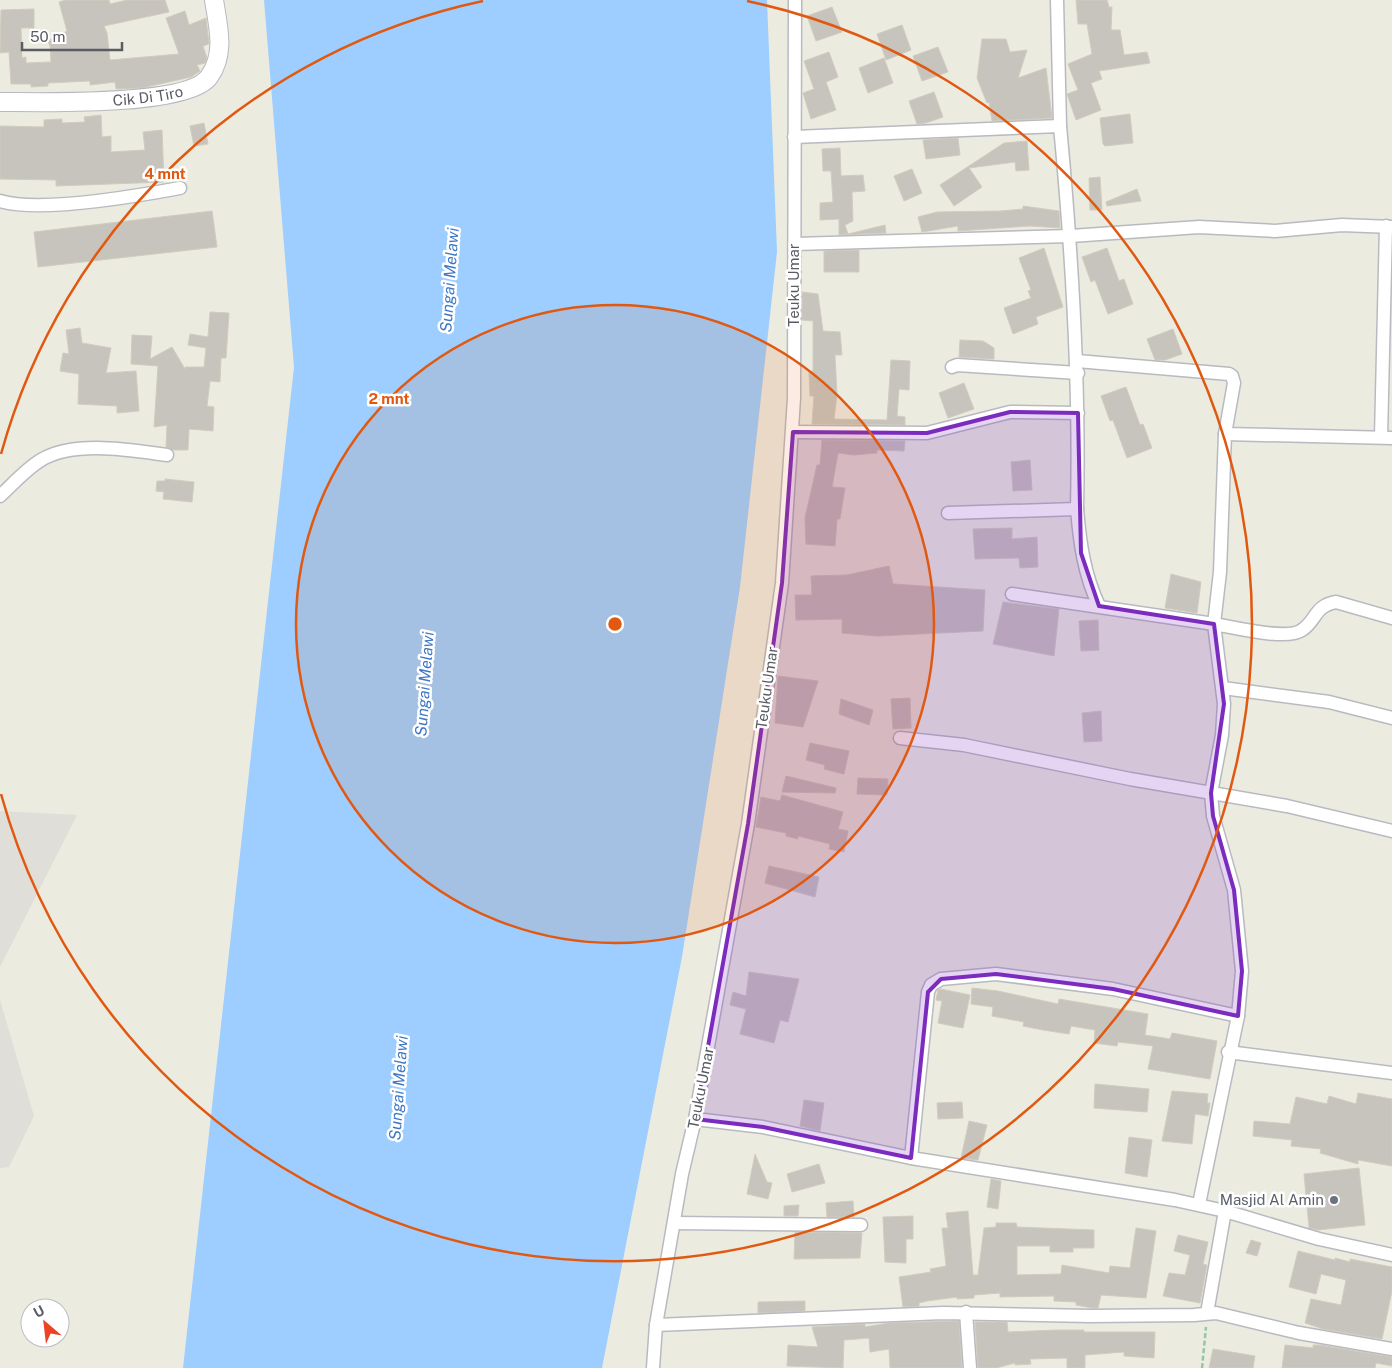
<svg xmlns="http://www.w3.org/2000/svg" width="1392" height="1368" viewBox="0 0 1392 1368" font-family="'Public Sans',sans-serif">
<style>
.industrial{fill:#e0ded8}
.water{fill:#9dceff}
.building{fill:#c7c4bd;stroke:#d1ccbe}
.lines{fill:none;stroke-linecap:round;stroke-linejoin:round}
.street-casing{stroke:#b8bac0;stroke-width:15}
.secondary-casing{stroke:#b6b9bf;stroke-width:20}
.path{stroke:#94c6a6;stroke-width:2.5;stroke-dasharray:5 2.5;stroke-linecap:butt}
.street{stroke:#fff;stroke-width:12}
.secondary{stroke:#fff;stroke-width:18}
.marked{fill:#7b2cbf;fill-opacity:0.2;stroke:#7b2cbf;stroke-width:4;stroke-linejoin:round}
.ring{fill:none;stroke:#e15910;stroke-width:2.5}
.worship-dot{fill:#6b7280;stroke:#fff;stroke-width:2}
.labels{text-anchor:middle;stroke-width:5;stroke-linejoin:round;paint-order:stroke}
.street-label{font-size:15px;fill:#595c62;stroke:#fff}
.worship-label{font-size:15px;fill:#5b616d;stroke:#fff;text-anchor:end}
.water-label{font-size:16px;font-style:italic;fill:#3e77c4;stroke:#fff}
.centre{fill:#e15910;stroke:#fff;stroke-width:2.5}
.ring-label{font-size:15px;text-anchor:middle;font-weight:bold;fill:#e15910;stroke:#fff;stroke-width:5;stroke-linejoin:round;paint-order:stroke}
</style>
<rect width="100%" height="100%" fill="#ecebe0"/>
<g class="industrial">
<polygon points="0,811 77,815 0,967"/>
<polygon points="0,1000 34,1116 9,1167 0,1168"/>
</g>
<polygon class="water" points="264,0 767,0 777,252 740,587 682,957 602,1368 183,1368 294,367"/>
<g class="building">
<polygon points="66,0 109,0 110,4 127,0 165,0 169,12 104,26 107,33 110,60 179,54 166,18 185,11 189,25 206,18 209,44 203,46 207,58 205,63 197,65 200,71 191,77 142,88 116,89 115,82 90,85 90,81 48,83 48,86 31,87 31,84 11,84 9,52 0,53 1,10 34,9 34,28 21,28 22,58 26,57 26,63 51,62 50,46 48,41 67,31 59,2"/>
<polygon points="1076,0 1107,0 1109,7 1112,7 1111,30 1120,30 1124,55 1147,52 1150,63 1099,71 1102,79 1091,83 1101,110 1076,120 1067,94 1078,90 1068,64 1092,54 1087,24 1078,24"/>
<polygon points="832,7 842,32 816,41 807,16"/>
<polygon points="902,25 911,50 886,60 877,34"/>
<polygon points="982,39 1006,39 1010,52 1027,50 1018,78 1046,68 1052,118 992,121 989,102 987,103 977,78"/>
<polygon points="938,47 948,72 922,81 913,56"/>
<polygon points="829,52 838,77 826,82 836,110 811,119 803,93 814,89 804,61"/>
<polygon points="884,58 893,83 868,93 859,68"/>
<polygon points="934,92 943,117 926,123 917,124 909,101"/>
<polygon points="1130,114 1133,143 1105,146 1103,144 1100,118"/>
<polygon points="101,115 102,137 111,136 111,152 145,150 143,132 162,130 164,182 56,186 56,180 0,179 0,126 44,127 44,120 62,119 62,123 85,122 84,117"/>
<polygon points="204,123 208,144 194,146 190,126"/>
<polygon points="958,138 960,155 926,159 923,140"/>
<polygon points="1027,141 1029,170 1016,171 1015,162 969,168 982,187 954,206 940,185 1004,143"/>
<polygon points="840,148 841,176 863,175 865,191 852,192 853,221 845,225 848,234 885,225 886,233 839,235 839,219 820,220 820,203 833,202 831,171 823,171 822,149"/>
<polygon points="912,169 922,193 904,201 894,176"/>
<polygon points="1100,177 1102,210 1090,210 1089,178"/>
<polygon points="1137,189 1141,201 1107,206 1106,202"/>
<polygon points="1023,206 1059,211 1060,228 1030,226 958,231 958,226 922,232 918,217 937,212 1000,211 1023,209"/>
<polygon points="212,211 217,247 38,267 34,232"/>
<polygon points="1044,248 1063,307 1036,317 1038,324 1013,334 1004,308 1031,298 1028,291 1031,290 1019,258"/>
<polygon points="1107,248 1119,281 1124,279 1133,304 1108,314 1095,280 1091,282 1082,257"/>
<polygon points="859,250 859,272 824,272 824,251"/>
<polygon points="802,292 818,294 823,331 840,332 842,355 835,355 837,395 834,419 887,420 891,360 910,361 909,390 899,389 897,416 905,417 905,425 812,424 814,396 810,396 809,372 813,371 813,321 802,320"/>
<polygon points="210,312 229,313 226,358 221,358 220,382 210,381 207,406 214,407 213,431 189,429 188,450 173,450 166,447 167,425 154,427 158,366 131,364 132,335 152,336 150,359 172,347 185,369 185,367 204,367 206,348 188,345 190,334 208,337"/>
<polygon points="80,328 82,343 111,348 106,373 136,371 139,411 117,413 117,406 78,404 79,374 60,371 63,353 69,354 66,330"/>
<polygon points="1173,329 1182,354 1165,360 1155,360 1147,339"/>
<polygon points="960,340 983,341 994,348 994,359 959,357"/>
<polygon points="964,383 974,409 948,418 939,393"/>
<polygon points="1126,387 1140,425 1143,424 1152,448 1127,458 1113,420 1110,421 1101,396"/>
<polygon points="822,440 905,441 904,451 877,450 877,453 854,455 838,453 832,487 845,488 840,519 837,519 835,546 806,544 805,518 817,465 820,465"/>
<polygon points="1030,460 1032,490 1013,491 1011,462"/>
<polygon points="165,479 194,482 192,502 163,499 164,492 156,491 157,481 165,481"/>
<polygon points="1012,528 1012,539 1037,537 1038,567 1020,568 1019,558 975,559 973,529"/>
<polygon points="889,566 893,584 985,590 983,631 877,636 842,633 842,619 796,620 795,595 812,595 811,576 847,575"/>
<polygon points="1171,574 1201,582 1197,613 1165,608"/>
<polygon points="1003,602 1059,609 1054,656 993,644"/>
<polygon points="1098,620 1099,650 1081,651 1079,621"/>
<polygon points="778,676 818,681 803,727 775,723"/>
<polygon points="910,698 911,728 893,729 891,699"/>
<polygon points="841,699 873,710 869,725 839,714"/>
<polygon points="1101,711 1102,741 1084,742 1082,713"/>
<polygon points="810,743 849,751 844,774 824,769 825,765 806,760"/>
<polygon points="786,776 836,788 835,793 782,792"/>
<polygon points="858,778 888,779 887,795 857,794"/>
<polygon points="782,795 843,812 838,829 848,831 844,852 829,849 830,844 798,836 798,839 786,836 786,833 756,827 761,797 780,801"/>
<polygon points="769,866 819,877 815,897 765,883"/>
<polygon points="749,972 799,979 788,1022 780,1020 774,1043 740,1034 746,1009 730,1005 733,992 746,996"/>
<polygon points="972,988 998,991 1058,1004 1059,999 1148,1014 1145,1035 1170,1039 1172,1033 1217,1041 1210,1079 1148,1069 1153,1046 1118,1042 1117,1046 1094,1043 1095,1030 1071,1026 1069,1034 1043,1030 1023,1026 1024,1022 992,1016 993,1007 971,1004"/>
<polygon points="941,989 970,995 963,1028 938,1023 942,1001 936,1000 938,990"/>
<polygon points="1095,1084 1149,1089 1147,1112 1094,1108"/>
<polygon points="1172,1091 1208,1094 1207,1103 1210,1103 1208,1116 1195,1114 1192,1144 1162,1141"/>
<polygon points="1358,1093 1392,1099 1392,1166 1358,1160 1358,1164 1320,1153 1321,1149 1291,1146 1292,1140 1253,1136 1254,1121 1290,1124 1296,1097 1327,1104 1329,1096 1356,1104"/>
<polygon points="804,1100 824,1103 820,1131 800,1126"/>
<polygon points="962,1102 963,1118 938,1119 937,1103"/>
<polygon points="969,1121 987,1125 978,1160 961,1158"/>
<polygon points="1129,1137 1152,1140 1147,1177 1125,1173"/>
<polygon points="755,1154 767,1182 772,1183 768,1199 747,1194"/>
<polygon points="819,1164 825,1183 792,1192 787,1174"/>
<polygon points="1359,1168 1365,1225 1318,1230 1309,1228 1304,1174"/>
<polygon points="991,1179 1001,1181 998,1209 987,1207"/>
<polygon points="853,1201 854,1217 827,1217 826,1203"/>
<polygon points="799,1205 798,1216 784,1216 784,1206"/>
<polygon points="968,1211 973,1275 978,1275 984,1228 996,1227 996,1223 1016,1223 1017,1227 1094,1230 1094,1248 1073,1248 1073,1252 1050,1252 1050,1246 1017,1246 1017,1275 1061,1274 1062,1265 1109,1273 1110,1266 1130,1268 1136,1228 1156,1231 1146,1298 1101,1295 1098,1308 1092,1308 1076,1305 1076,1302 1054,1301 1054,1296 1000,1297 1000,1293 974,1295 974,1298 957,1299 957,1297 927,1301 919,1303 919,1306 903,1307 899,1277 931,1272 930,1269 946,1266 942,1228 948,1228 946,1213"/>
<polygon points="913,1216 913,1239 906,1239 906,1263 885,1262 883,1217"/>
<polygon points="795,1232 862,1233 860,1258 794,1259"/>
<polygon points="1178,1235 1208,1242 1203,1264 1207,1265 1200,1303 1163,1296 1169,1273 1185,1275 1190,1255 1174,1251"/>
<polygon points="1251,1240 1261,1243 1257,1256 1246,1253"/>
<polygon points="1298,1251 1335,1260 1335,1258 1350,1262 1350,1259 1392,1267 1392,1291 1382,1339 1323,1329 1305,1323 1311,1299 1341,1305 1346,1280 1321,1274 1316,1294 1289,1287"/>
<polygon points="805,1301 805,1311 758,1313 758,1302"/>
<polygon points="959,1321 962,1368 890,1368 889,1349 870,1352 869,1338 844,1340 843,1368 787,1366 788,1345 818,1347 812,1327 865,1324 865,1327 889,1323"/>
<polygon points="975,1322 1007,1322 1008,1332 1056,1330 1084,1330 1084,1332 1155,1332 1154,1358 1124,1356 1124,1352 1085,1355 1085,1368 1067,1368 1067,1358 1030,1359 1031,1364 1015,1365 1015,1363 996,1368 978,1368"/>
<polygon points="1285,1345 1313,1348 1313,1345 1320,1345 1392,1357 1392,1366 1376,1363 1375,1368 1282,1368"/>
<polygon points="1213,1349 1255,1356 1253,1368 1209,1368"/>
</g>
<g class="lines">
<g class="street-casing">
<g id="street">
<polyline points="1057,0 1060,126"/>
<path d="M794 137 1060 126C1072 253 1080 381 1077 509L948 513"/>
<path d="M0 201C40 213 137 196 180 188"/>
<polyline points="795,244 1071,236 1199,227 1275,231 1342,225 1392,227"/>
<polyline points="1077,361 1229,374 1232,376 1234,383 1225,434 1392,438"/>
<polyline points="952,367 957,365 1078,373"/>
<polyline points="793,432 927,433 1010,412 1078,413"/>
<path d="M1225 434 1220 572 1214 624C1233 627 1287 641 1302 630 1317 620 1314 606 1336 602L1392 618"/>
<polyline points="1381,437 1386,226"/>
<path d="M0 496C13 484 26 469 41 460 74 440 130 450 167 455"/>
<path d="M1077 509C1080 544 1084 574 1099 606"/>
<polyline points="1012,594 1214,624 1224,704 1222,735 1211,793 1213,816 1234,890 1242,971 1238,1016 1199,1204"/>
<polyline points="1223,688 1329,702 1392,718"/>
<polyline points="900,738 964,745 1130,779 1287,806 1392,831"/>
<polyline points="1228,1052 1392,1073"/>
<polyline points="695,1119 763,1127 911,1158 1175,1200 1225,1211 1319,1239 1392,1255"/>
<polyline points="911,1158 928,992 931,985 941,979 996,974 1113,989 1238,1016"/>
<polyline points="674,1223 861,1225"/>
<polyline points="966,1312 970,1368"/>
<polyline points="1207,1313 1225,1211"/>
<polyline points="656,1325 943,1313 1090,1316 1194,1315 1216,1313 1299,1333 1392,1349"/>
<polyline points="653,1368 656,1325 682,1174 695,1119 748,824 782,583 794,398 795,0"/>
</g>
</g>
<g class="secondary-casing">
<g id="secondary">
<path id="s1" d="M0 102C39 102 187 107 209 77 226 54 218 26 214 0"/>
</g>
</g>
<polyline class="path" points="1202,1368 1206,1327"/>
<use href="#street" class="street"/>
<use href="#secondary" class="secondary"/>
</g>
<path class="marked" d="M1010 412 1078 413 1081 553 1099 606 1214 624 1224 704 1211 793 1213 816 1234 890 1242 971 1238 1016 1113 989 996 974 941 979 928 992 911 1158 763 1127 695 1119 748 824 782 583 793 432 927 433Z"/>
<circle cx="615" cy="624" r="319" fill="#e15910" fill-opacity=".12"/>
<g class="ring">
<circle cx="615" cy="624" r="319"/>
<path d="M1 454A637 637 0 0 1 483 1M747 1A637 637 0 1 1 1 794"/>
</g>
<circle class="worship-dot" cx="1334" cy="1200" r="5"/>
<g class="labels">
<g class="street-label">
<text dy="5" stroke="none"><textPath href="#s1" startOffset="148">Cik Di Tiro</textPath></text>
<text transform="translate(794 285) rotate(-90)" y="5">Teuku Umar</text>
<text transform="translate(767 688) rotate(-82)" y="5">Teuku Umar</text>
<text transform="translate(701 1088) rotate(-79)" y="5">Teuku Umar</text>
</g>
<g class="worship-label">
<text x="1324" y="1205">Masjid Al Amin</text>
</g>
<g class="water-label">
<text transform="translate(449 280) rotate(-86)" y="6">Sungai Melawi</text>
<text transform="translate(424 684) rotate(-86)" y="6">Sungai Melawi</text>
<text transform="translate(398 1088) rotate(-86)" y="6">Sungai Melawi</text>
</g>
</g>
<circle cx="615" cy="624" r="8" class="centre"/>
<g class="ring-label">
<text x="165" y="179">4 mnt</text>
<text x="389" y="404">2 mnt</text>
</g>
<g transform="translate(45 1323) rotate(332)"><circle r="24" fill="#ffffff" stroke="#bdbec0"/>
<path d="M0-4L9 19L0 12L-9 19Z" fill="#ec4326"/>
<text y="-8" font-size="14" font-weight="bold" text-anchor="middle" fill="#595c62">U</text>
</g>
<path d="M22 42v8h100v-8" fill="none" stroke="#595c62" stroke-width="2.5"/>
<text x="30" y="42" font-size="15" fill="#595c62" stroke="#ffffff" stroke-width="4" paint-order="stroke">50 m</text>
</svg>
